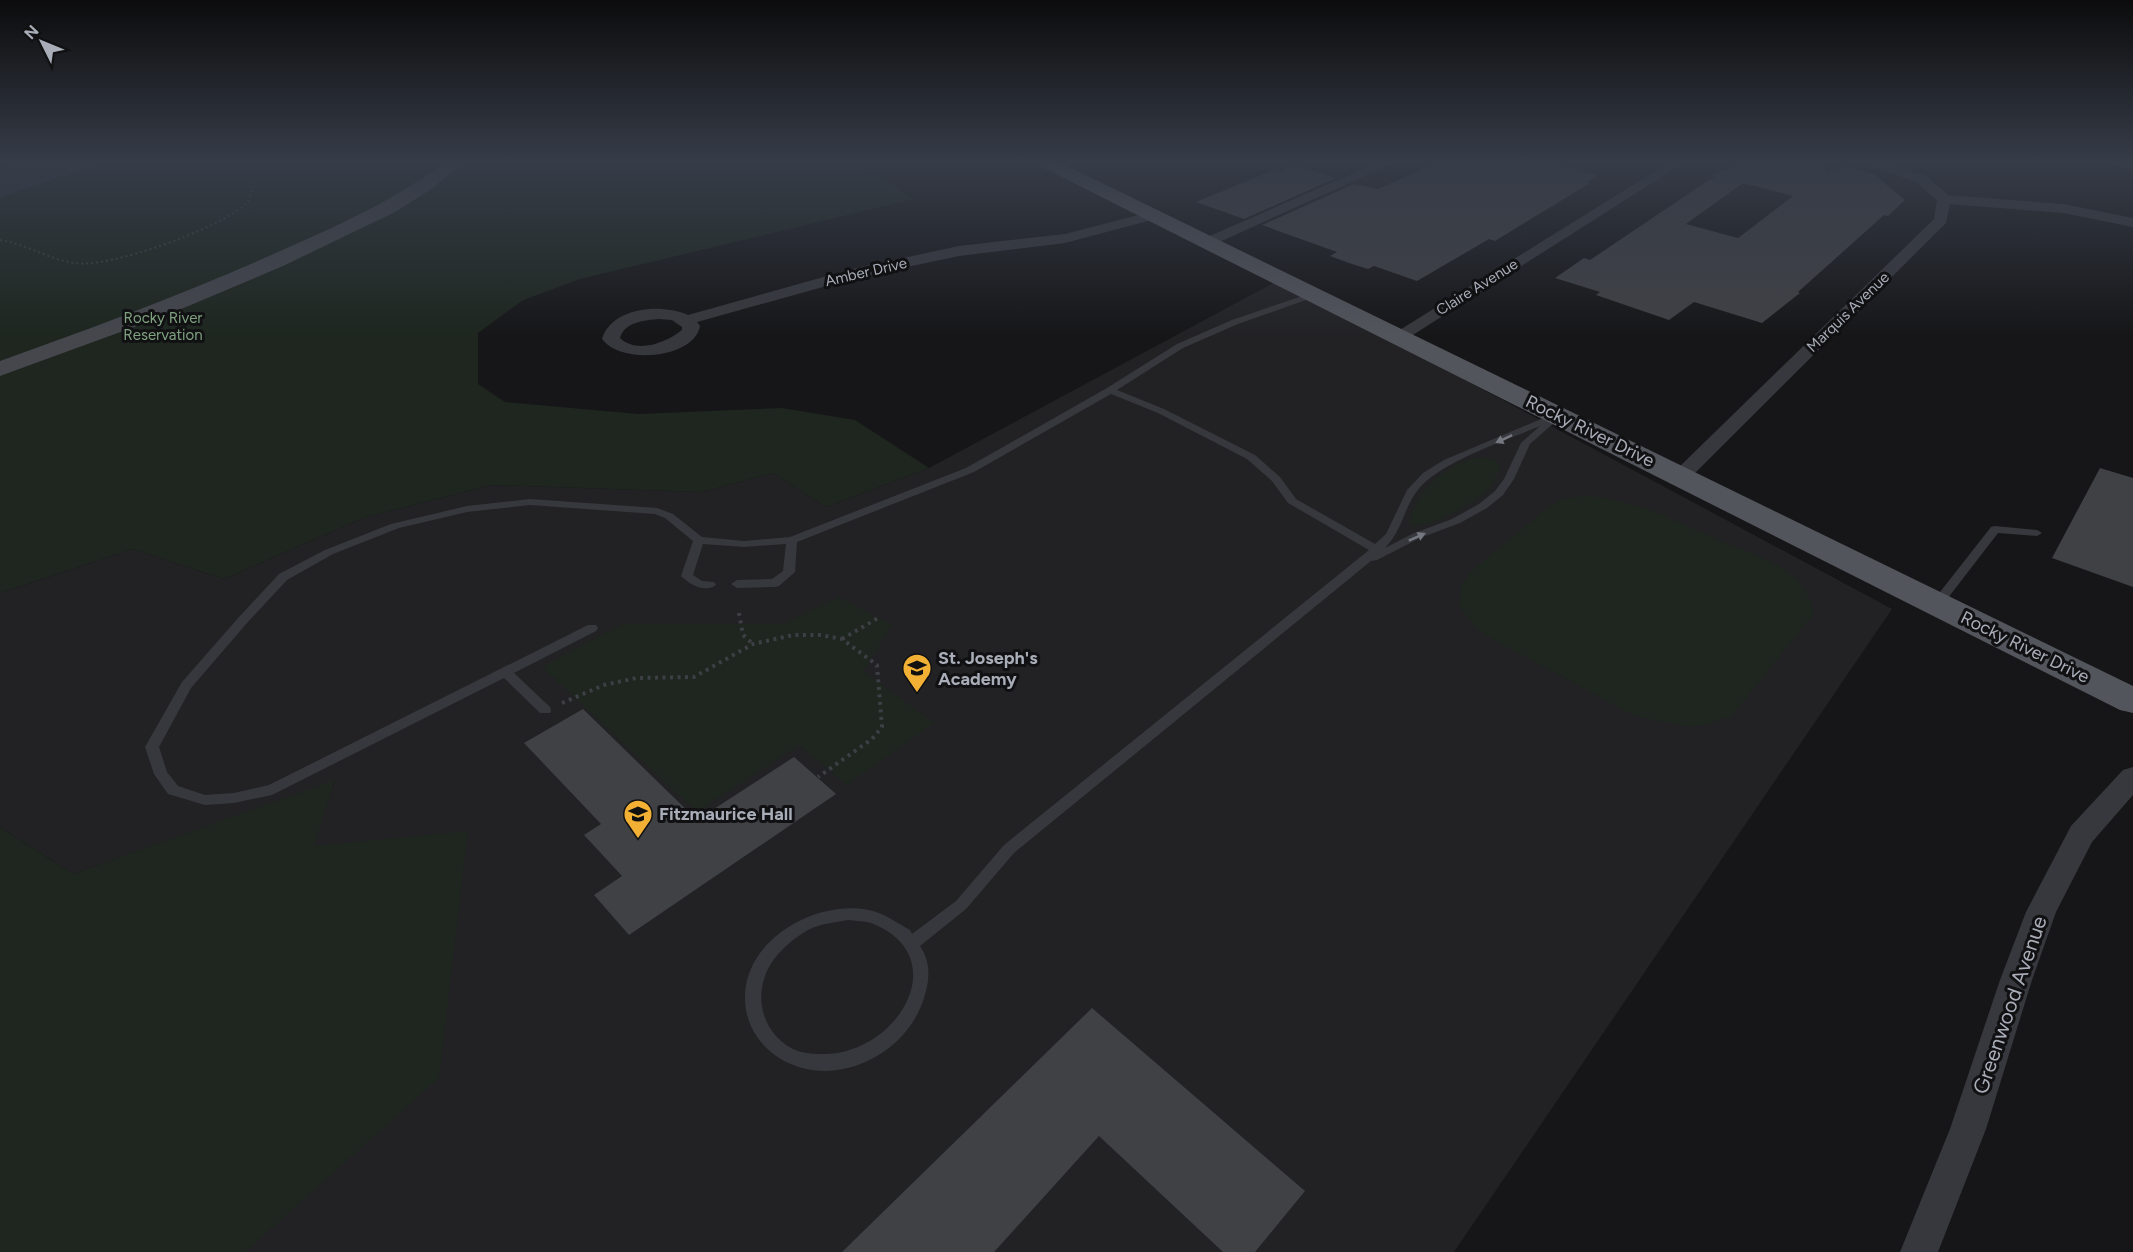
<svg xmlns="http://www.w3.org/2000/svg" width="2133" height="1252" viewBox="0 0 2133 1252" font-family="Figtree,sans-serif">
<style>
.built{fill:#222225}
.green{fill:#1e261f}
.water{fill:#2c353c}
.building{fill:#404145;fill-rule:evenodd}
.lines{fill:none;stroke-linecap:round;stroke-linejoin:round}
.path-far1{stroke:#3d3f44;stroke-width:2;stroke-dasharray:2 3;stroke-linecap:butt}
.path{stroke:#3d3f44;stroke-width:4;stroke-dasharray:3 4.5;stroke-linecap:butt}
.lane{fill:#37383d;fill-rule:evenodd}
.street{fill:#37383d;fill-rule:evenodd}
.secondary{fill:#45474d;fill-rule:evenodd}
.primary{fill:#53555c;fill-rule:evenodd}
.oneway{fill:#757881}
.labels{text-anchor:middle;stroke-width:6;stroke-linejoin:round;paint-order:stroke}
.far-street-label{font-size:15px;fill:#a8adb8;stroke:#111113}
.far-park-label{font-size:15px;fill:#7fa381;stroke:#111113}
.street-label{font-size:18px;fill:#a8adb8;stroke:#111113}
.poi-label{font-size:18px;font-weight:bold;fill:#a8adb8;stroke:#111113;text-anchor:start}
.near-street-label{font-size:21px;fill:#a8adb8;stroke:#111113}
</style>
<rect width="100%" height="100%" fill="#161618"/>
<polygon class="built" points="1279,280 1892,609 1454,1252 169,1252 335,781 73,874 0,827 0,593 133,549 224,579 363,518 491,485 702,492 773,473 826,507 929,468"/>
<g class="green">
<polygon points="0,162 854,162 914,199 580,279 523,300 478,333 478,384 505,402 638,414 782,408 855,420 929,468 826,507 773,473 702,492 491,485 363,518 224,579 133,549 0,593"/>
<polygon points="1205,162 1273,162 1238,176"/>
<path d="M1484 457 1496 460 1500 466C1498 473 1495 480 1490 487 1479 501 1430 529 1412 525L1409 522C1419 487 1447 462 1484 457Z"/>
<path d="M1584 496C1635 498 1679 523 1726 543 1748 552 1773 560 1792 575 1804 585 1811 598 1814 613L1732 716 1704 725 1687 726 1648 719 1627 712 1487 636 1475 627 1460 607 1461 584 1476 567 1550 506 1565 498Z"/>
<polygon points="839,597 892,625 863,671 934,723 847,785 799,745 697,812 542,667 622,624 783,624"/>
<polygon points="335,780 314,846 468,831 439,1078 245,1252 0,1252 0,827 73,874"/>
</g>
<polygon class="water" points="25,162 107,162 0,197 0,169"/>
<g class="building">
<polygon points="1437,162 1544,162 1598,175 1587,182 1590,183 1495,241 1489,239 1417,281 1374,266 1368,269 1352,264 1330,256 1337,252 1262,225 1354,184 1378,189"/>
<path d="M1747 162H1824L1826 173 1846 166 1874 174 1905 200 1888 216 1884 215 1798 292 1800 293 1762 323 1694 302 1669 320 1596 295 1600 292 1555 278 1584 258 1590 260 1715 176 1709 175ZM1743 183 1793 196 1738 238 1686 224Z"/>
<polygon points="1295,165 1336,178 1244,219 1196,202 1274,170 1279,172"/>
<polygon points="2100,468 2133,478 2133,587 2052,558"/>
<polygon points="583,709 697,820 794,757 836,794 629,935 594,895 622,876 584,835 601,824 524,743"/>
<polygon points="1092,1008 1305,1191 1255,1252 1223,1252 1099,1136 994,1252 842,1252"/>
</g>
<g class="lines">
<path class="path-far1" d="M0 240C26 244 48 259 74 263 109 269 217 229 245 205 251 200 251 192 254 185 258 175 268 168 276 162"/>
<g class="path">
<polyline points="739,613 743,635 753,644"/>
<polyline points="842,639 878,618"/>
<polyline points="562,703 604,685 636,678 694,677 753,644 793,635 820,635 842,639 877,665 882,727 872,739 818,777"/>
</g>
<g class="lane">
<path d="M1314 292H1317V296L1238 324 1183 348 1117 390 1164 409 1255 455 1280 477 1296 499 1375 544 1386 534 1407 490 1423 473 1444 460 1555 413 1558 412 1563 415 1530 444 1514 479 1503 495 1487 508 1460 523 1420 538 1377 560 1371 561 1014 853 966 909 920 946C931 962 930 980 924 998 913 1034 880 1062 843 1069 796 1079 747 1049 745 1000 743 940 816 899 869 910 884 913 897 923 910 930L912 934 956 901 1004 845 1369 550 1288 503 1272 481 1247 459 1158 413 1111 394 974 472 797 542 795 572 779 586 775 587 737 588 731 584 737 580 772 579 783 571 786 544 744 547 703 544 693 575 702 581 714 582 716 585C705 593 690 585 681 576L693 541 665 518 655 514 530 505 467 512 399 528 333 554 287 580 247 623 191 688 159 747 167 772 178 786 205 795 234 793 269 785 588 625H596L598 628 596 631 514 673 550 707 551 710 550 713H540L504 678 272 795 234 803 205 805 168 794 154 774 145 747 182 682 239 617 279 574 325 550 391 524 467 506 530 499 657 508 673 514 702 537 744 541 790 537 966 468 1107 388 1177 344 1232 320ZM1540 426 1521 443 1504 479 1495 491 1479 504 1452 519 1412 534 1385 548C1403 529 1403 510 1417 491 1437 463 1507 440 1540 426ZM848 920C855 921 864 921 871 923 956 956 898 1053 825 1054 816 1054 808 1054 798 1051 768 1040 754 1006 765 976 772 956 791 940 808 930 821 923 834 923 848 920Z"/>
<polygon points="1995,526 2037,530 2042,533 2037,536 1998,533 1941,607 1933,607 1931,604 1933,601 1991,527"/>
</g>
<g class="street">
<polygon points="1379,162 1396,162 1215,244 1210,246 1202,241 1205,238"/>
<polygon points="1670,162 1685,162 1405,340 1393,340 1390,336"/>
<polygon points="1867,162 1884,162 1926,176 1948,195 2063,204 2133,218 2133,227 2063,213 1950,204 1946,223 1688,480 1681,482 1674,480 1671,476 1674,472 1934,219 1937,200 1916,182 1868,165"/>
<polygon points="2109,162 2133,162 2133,169 2111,165"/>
<path d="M1154 211 1161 215 1159 218 1065 243 959 256 855 278 697 322 700 326C694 359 621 365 602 339 612 307 661 303 688 315L852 269 959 246 1065 234ZM659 319 672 320 682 327V330C666 343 637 354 620 338 624 322 645 320 659 319Z"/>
<polygon points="2133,767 2133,795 2092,842 2056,912 2032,980 1986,1129 1938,1252 1900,1252 1950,1129 2000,980 2026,912 2071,826 2123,770"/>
</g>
<path class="secondary" d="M445 162H465L430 190 395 212 283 266 167 315 0 376V361C98 326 195 290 289 247 344 223 398 198 445 162Z"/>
<polygon class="primary" points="1037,162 1059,162 2133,686 2133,713 2120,710 1040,166"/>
</g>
<defs><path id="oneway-solid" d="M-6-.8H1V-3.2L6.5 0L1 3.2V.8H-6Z" transform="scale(1.5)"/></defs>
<g class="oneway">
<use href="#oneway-solid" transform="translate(1504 439) rotate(155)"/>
<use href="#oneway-solid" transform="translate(1417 537) rotate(-24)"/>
</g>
<linearGradient id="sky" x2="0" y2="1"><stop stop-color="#0c0c0d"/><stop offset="0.48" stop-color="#363c48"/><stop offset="1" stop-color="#363c48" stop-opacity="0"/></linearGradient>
<rect width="2133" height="337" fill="url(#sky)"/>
<defs>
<g id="school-pin" transform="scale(1.5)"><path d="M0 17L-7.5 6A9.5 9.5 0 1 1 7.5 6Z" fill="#f2b134" stroke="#111113"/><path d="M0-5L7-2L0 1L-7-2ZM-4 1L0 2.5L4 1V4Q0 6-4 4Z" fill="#111"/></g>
</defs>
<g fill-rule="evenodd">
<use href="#school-pin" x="917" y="668"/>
<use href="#school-pin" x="638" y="814"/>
</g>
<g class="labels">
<g class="far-street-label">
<text transform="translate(866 272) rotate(-13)" y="5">Amber Drive</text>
<text transform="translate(1477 287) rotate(-32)" y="5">Claire Avenue</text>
<text transform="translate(1848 312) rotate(-44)" y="5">Marquis Avenue</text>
</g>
<g class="far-park-label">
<text x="163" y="323">Rocky River<tspan x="163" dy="17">Reservation</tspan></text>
</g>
<g class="street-label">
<text transform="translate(1590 431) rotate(26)" y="6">Rocky River Drive</text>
<text transform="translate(2025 647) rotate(26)" y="6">Rocky River Drive</text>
</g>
<g class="poi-label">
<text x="938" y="664">St. Joseph's<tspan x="938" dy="21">Academy</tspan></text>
<text x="659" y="820">Fitzmaurice Hall</text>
</g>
<g class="near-street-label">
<text transform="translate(2010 1005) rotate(-71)" y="7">Greenwood Avenue</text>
</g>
</g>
<g transform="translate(42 42) rotate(313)" stroke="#111113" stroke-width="4.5" paint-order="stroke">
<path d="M0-4.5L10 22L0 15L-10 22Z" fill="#a8adb8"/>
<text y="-9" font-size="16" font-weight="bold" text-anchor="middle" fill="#a8adb8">N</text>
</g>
</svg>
